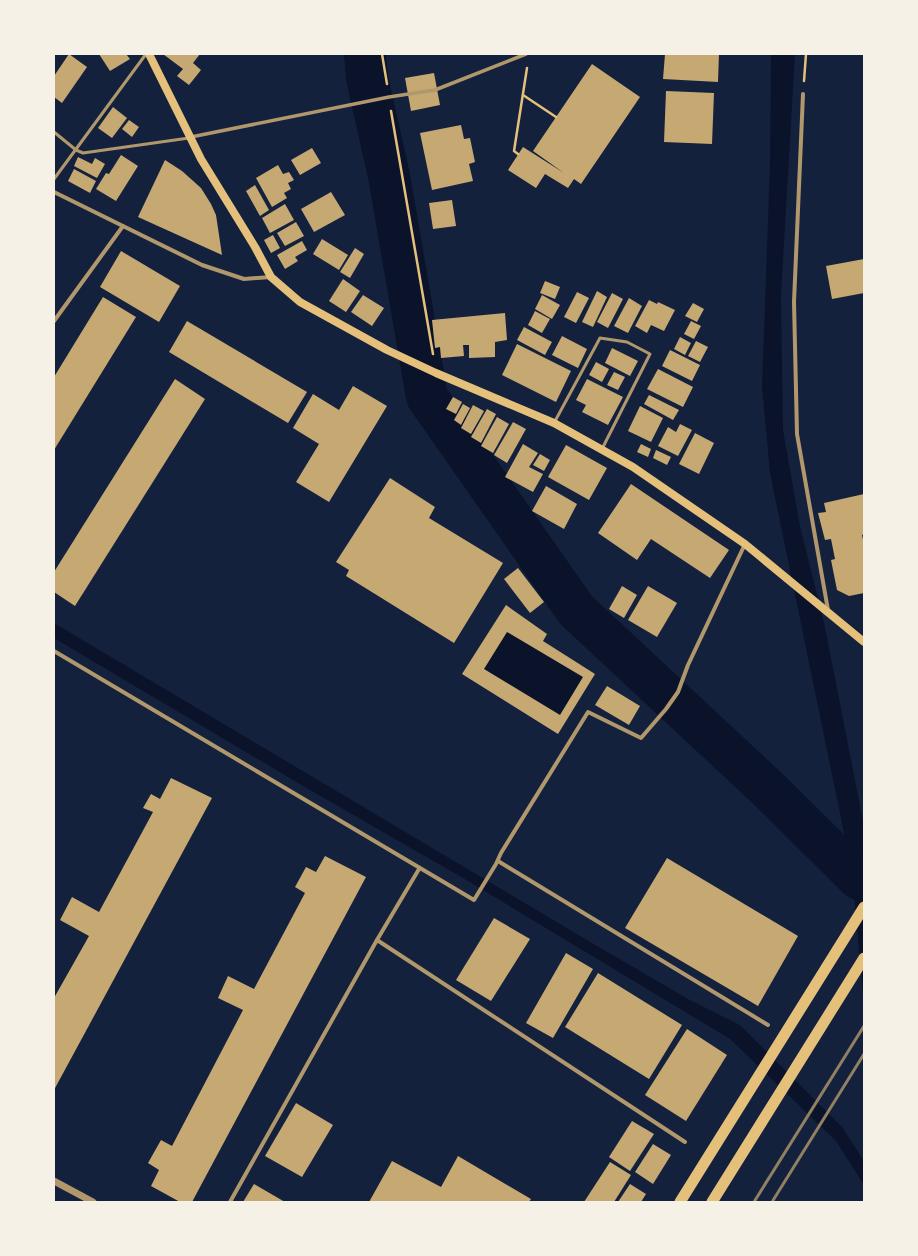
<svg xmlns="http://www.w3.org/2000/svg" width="918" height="1256" viewBox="0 0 918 1256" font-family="'Sofia Sans Condensed',sans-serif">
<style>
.water{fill:#0b132b}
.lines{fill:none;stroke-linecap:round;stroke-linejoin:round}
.river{stroke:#0b132b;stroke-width:42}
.building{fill:#c6a872;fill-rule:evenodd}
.path{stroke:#e5c07b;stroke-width:2.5}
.service{stroke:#b1986c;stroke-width:3}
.pedestrian{stroke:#b1986c;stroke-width:3.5}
.minor{stroke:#b1986c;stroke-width:4}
.tertiary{stroke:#b1986c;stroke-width:7}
.secondary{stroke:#e5c07b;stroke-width:8}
.trunk{stroke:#e5c07b;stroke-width:11}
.rail{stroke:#918062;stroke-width:3}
</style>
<rect width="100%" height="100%" fill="#14213d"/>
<g class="water">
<polygon points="771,54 795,54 781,295 783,430 800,526 825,627 864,826 864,1006 852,872 770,473 762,386 770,162"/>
<polygon points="54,623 592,943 688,999 740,1025 842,1127 864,1161 864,1185 836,1141 730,1039 463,878 310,790 54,638"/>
<polygon points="507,632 583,677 560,715 484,669"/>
</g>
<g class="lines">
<polyline class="river" points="365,54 367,78 389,176 427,397 576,610 767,788 859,879"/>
</g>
<g class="building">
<polygon points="69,54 87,67 62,103 54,97 54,76"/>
<polygon points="99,54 126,54 130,59 110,71"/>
<polygon points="163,54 200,54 193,63 201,70 189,85 177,76 183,69"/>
<polygon points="665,54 719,54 718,82 663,79"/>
<polygon points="592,64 640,97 581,184 574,179 568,188 545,174 536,188 508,170 523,147 564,173 533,151"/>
<polygon points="434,73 440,105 411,111 405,78"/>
<polygon points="666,91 714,93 712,144 664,142"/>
<polygon points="113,107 127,118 112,138 98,128"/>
<polygon points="129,120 139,127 132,137 122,129"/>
<polygon points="461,125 464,139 470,138 475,162 469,164 473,181 432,190 420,133"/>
<polygon points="312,148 321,163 300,175 291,160"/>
<polygon points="121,155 138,166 116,201 96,189 106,173 109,174"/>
<polygon points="78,157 92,164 95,158 105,164 97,178 74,166"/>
<polygon points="165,160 182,171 201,188 211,204 216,215 222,255 138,217"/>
<polygon points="278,165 283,174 289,172 294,180 288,183 291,189 284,193 287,198 272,207 256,178"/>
<polygon points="74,169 96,181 90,193 68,181"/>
<polygon points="255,185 269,210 260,216 246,191"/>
<polygon points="331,192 345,215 314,232 301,209"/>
<polygon points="452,200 456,226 433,229 429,203"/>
<polygon points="285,204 294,220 270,233 262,218"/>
<polygon points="296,222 304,236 285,246 277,233"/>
<polygon points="273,235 280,248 271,253 264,240"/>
<polygon points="322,239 348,255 339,270 313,254"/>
<polygon points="302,241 307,250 295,257 298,261 285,269 277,255"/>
<polygon points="355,248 364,254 350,278 340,272"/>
<polygon points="121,251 180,286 159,322 100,287"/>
<polygon points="864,259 864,293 832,299 826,266"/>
<polygon points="343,279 360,291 346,312 329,301"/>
<polygon points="545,281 560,287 555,299 540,293"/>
<polygon points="597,291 607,297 593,327 582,322"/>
<polygon points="577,292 589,298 576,323 564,317"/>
<polygon points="612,293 623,299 608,328 597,322"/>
<polygon points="363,295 384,308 372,326 351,312"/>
<polygon points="542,295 560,305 552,319 535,309"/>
<polygon points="103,297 136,317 54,450 54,377"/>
<polygon points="629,298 642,306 628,333 614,326"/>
<polygon points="649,300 657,304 658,302 675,310 664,331 651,325 647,333 635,326"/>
<polygon points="693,303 704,309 697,322 685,316"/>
<polygon points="535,311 550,319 542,333 528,325"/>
<polygon points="505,313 507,340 495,342 495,357 469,358 469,345 463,345 464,356 441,358 440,347 435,348 432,320"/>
<polygon points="187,321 307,392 288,423 169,352"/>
<polygon points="691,321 701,326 694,339 684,334"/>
<polygon points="524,327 552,342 545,355 517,340"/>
<polygon points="562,336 587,349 578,368 552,355"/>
<polygon points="680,337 691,343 685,355 674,349"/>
<polygon points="696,341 708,347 700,362 688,356"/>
<polygon points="517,344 571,371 556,402 502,375"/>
<polygon points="612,348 638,361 630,376 605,363"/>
<polygon points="670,350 700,365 692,381 662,366"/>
<polygon points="596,362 609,369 602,382 589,375"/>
<polygon points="658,369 693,387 683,407 647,389"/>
<polygon points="614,372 625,377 618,390 607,385"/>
<polygon points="175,379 205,399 75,606 54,592 54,572"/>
<polygon points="587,379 623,397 608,425 582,412 586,405 576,400"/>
<polygon points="353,386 387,406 329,502 296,482 319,444 293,428 313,394 339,410"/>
<polygon points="649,395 679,410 673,420 644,404"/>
<polygon points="453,397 462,402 456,414 446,409"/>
<polygon points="463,404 470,408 461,425 454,420"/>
<polygon points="473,405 484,411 471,434 461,428"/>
<polygon points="640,406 663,418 651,442 628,431"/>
<polygon points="487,409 496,414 481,443 471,437"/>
<polygon points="497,417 509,424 493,453 481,446"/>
<polygon points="513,422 526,429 507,463 494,455"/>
<polygon points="680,424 692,430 678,456 658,446 668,427 676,432"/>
<polygon points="695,433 714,443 699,474 679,464"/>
<polygon points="523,444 538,453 529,467 543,474 533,492 505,477"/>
<polygon points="641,444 651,449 648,457 637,452"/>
<polygon points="566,445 607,468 589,500 548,477"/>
<polygon points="656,450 671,457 667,465 653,458"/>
<polygon points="540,454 550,460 544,471 533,465"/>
<polygon points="390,478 435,507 429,518 503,563 454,643 346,576 349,570 336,562"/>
<polygon points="631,484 729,550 710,578 651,539 637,560 598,533"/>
<polygon points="546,486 577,504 564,529 532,511"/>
<polygon points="864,494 864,534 862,535 864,544 864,593 849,596 837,590 831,560 835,559 831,539 825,540 818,513 826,512 824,503"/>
<polygon points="518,568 544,602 530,613 504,579"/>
<polygon points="622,586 637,595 624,618 609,609"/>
<polygon points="648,586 677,603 657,637 628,620"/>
<path d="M506 605 547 634 543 641 595 674 558 734 462 674ZM507 632 583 677 560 715 484 669Z"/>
<polygon points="607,686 640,706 629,725 595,705"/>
<polygon points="171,778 212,798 54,1090 54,998 89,936 60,920 72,897 99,912 153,812 143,808 151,794 160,799"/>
<polygon points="325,856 366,877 192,1202 180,1202 151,1186 159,1170 148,1163 161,1140 172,1146 243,1010 218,998 228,976 254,989 305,893 295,887 306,867 316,872"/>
<polygon points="667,858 798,936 758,1006 625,928"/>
<polygon points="494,918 530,939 491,1001 456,980"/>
<polygon points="566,953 593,969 553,1038 526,1023"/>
<polygon points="598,973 682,1025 649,1079 565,1027"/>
<polygon points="687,1029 727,1055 686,1121 645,1095"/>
<polygon points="296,1103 333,1125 302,1177 265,1156"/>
<polygon points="632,1121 654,1134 630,1171 609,1157"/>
<polygon points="653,1144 671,1155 653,1184 635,1172"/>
<polygon points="458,1156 531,1199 529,1202 369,1202 392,1161 441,1187"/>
<polygon points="610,1162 631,1175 614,1202 584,1202"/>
<polygon points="254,1184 285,1202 243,1202"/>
<polygon points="630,1184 646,1194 641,1202 618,1202"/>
</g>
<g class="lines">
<g class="path">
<polyline points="382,54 387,84"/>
<polyline points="804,81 806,54"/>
<polyline points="523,95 556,117"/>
<polyline points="391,111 433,354"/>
<polyline points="518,154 514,151 527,68"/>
</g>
<g class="service">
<polyline points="54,132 76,150 83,153 189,138"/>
<polyline points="54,179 146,54"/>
<polyline points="554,423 600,338 627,342 650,354 602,449"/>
</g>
<polyline class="pedestrian" points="191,137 389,97 435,90 526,54"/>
<g class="minor">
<polyline points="803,94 794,302 797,434 828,610"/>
<polyline points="54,192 202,265 244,279 271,277"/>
<polyline points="54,321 123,226"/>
<polyline points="54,651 474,900 496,864 501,853 588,712 641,738 666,709 678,692 688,665 745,544"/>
<polyline points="498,861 768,1025"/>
<polyline points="377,940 685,1142"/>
<polyline points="230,1202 377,940 419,869"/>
</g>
<polyline class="tertiary" points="54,1181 93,1202"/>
<polyline class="secondary" points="149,54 201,159 255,247 271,277 300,302 387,350 436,373 554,423 633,467 745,544 864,642"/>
<g class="trunk">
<polyline points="680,1202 864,907"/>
<polyline points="712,1202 864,958"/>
</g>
<g class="rail">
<polyline points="754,1202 864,1026"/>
<polyline points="772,1202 864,1054"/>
</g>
</g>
<rect width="918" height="1256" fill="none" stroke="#f6f1e7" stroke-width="110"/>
</svg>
